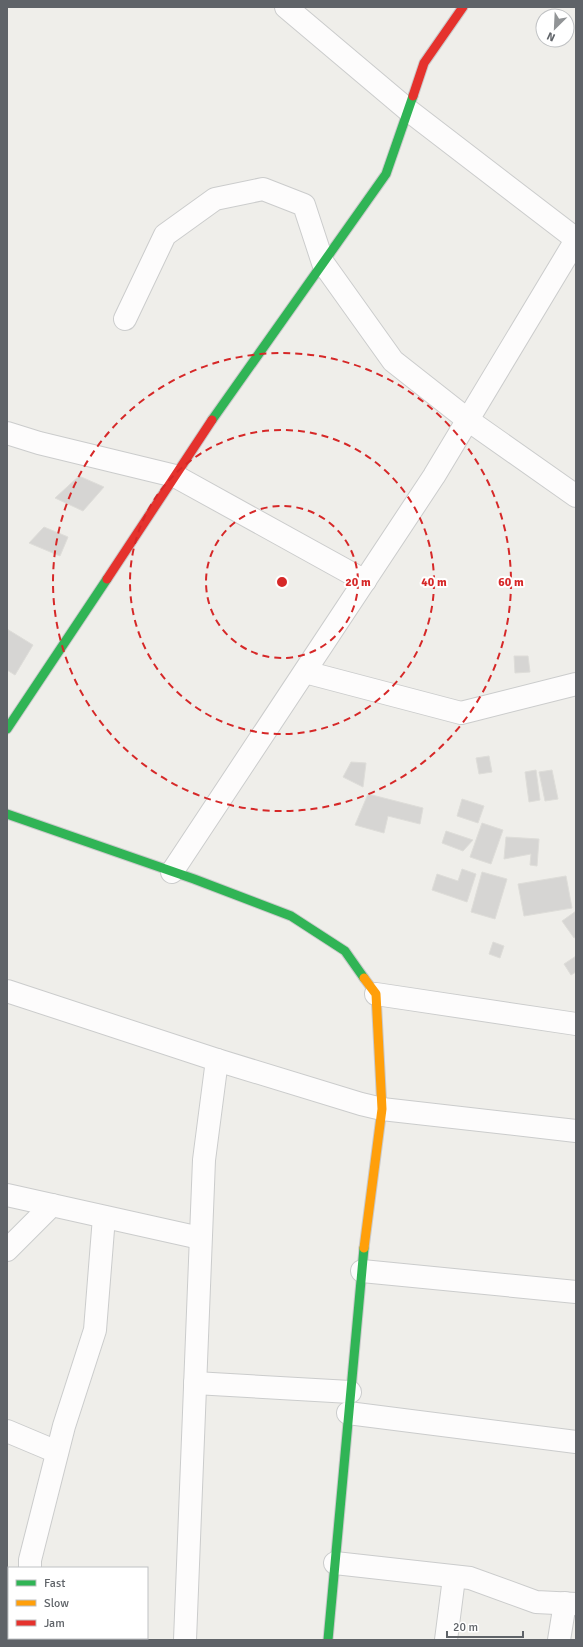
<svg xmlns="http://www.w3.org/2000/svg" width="583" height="1647" viewBox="0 0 583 1647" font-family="Signika,sans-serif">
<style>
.building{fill:#d6d5d3;stroke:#deddd9}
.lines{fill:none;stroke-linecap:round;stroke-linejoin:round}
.street-casing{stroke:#cbcccc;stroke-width:24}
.fast-casing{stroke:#cacacb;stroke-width:11}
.slow-casing{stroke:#cacacb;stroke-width:11}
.jam-casing{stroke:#cacacb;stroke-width:11}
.street{stroke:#fdfcfc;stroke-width:22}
.fast{stroke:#30b455;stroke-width:9}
.slow{stroke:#ff9f0a;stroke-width:9}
.jam{stroke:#e5322d;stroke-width:9}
.ring{fill:none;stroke:#d62828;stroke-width:2;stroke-dasharray:7 5}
.centre{fill:#d62828;stroke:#fff;stroke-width:2}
.ring-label{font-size:12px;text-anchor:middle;font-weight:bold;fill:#d62828;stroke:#fff;stroke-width:4;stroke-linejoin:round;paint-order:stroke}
</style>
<rect width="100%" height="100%" fill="#efeeea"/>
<g class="building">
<polygon points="79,476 104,487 83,511 55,498"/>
<polygon points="44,527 68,537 60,556 29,543"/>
<polygon points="7,629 33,645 15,675 7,670"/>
<polygon points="514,656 528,656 530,672 515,673"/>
<polygon points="489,756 492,772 479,774 476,758"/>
<polygon points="351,762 366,763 363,787 343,777"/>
<polygon points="536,770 540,800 529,802 525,772"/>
<polygon points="552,770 558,799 545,801 539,772"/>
<polygon points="368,794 423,808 420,824 388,816 384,833 355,825"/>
<polygon points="462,799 484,806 478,823 457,816"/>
<polygon points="482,823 503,830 491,864 470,857"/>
<polygon points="446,831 473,840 463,851 442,843"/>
<polygon points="506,837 539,839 537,866 530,865 531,854 504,859"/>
<polygon points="462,869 476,874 467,902 432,890 437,874 458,881"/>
<polygon points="482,872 507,879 495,919 471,912"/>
<polygon points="566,876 572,908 524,916 518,884"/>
<polygon points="576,911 576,937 574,938 562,921"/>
<polygon points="493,942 504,946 500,958 489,954"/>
<polygon points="576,956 576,972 571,975 564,964"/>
</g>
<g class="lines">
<g class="street-casing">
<g id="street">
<polyline points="286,7 408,110 576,239"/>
<polyline points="125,319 165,235 215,199 263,189 304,205 323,263 393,361 468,420 576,496"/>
<polyline points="7,433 39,443 175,476 365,581"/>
<polyline points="305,672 461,713 576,684"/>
<polyline points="172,872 434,476 576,240"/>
<polyline points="7,991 217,1060 361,1104 382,1109 576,1131"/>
<polyline points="376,994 576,1024"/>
<polyline points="7,1195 200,1238"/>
<polyline points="7,1250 52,1205"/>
<polyline points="362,1271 576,1292"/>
<polyline points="195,1383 350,1392"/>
<polyline points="348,1413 576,1442"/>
<polyline points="7,1431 57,1452"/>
<polyline points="335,1563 470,1578 536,1602 576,1604"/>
<polyline points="30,1568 30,1560 64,1426 95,1330 104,1217"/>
<polyline points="7,1587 9,1588"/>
<polyline points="29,1640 29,1638"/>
<polyline points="185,1640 204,1160 217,1060"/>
<polyline points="446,1640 454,1578"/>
<polyline points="559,1640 565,1603"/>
</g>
</g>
<g class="fast-casing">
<g id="fast">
<polyline points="212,420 386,174 413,96"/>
<polyline points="7,729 107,579"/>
<polyline points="7,814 194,879 291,916 345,951 364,978"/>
<polyline points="328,1640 364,1248"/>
</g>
</g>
<g class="slow-casing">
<polyline id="slow" points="364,1248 382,1109 376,994 364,978"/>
</g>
<g class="jam-casing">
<g id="jam">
<polyline points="413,96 424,63 463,7"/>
<polyline points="107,579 212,420"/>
</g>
</g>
<use href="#street" class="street"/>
<use href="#fast" class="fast"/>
<use href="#slow" class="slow"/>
<use href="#jam" class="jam"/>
</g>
<g class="ring">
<circle cx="282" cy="582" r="76"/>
<circle cx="282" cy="582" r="152"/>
<circle cx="282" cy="582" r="229"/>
</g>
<circle cx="282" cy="582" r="6" class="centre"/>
<g class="ring-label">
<text x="358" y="586">20 m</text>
<text x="434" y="586">40 m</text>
<text x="511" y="586">60 m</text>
</g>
<rect width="583" height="1647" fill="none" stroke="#5f6368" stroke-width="16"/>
<rect x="8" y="1567" width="140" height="72" fill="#ffffff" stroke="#bfc1c3"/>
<rect x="16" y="1580" width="20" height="6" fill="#30b455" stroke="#bfc1c3"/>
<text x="44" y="1587" font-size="12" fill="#5f6368">Fast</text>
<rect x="16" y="1600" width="20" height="6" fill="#ff9f0a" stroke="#bfc1c3"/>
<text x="44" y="1607" font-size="12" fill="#5f6368">Slow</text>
<rect x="16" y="1620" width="20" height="6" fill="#e5322d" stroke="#bfc1c3"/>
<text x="44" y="1627" font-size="12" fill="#5f6368">Jam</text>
<g transform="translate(555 28) rotate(204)"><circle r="19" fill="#ffffff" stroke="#bfc1c3"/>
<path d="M0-3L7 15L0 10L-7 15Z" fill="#919496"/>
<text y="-6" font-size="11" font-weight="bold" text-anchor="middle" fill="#5f6368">N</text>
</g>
<path d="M447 1631v6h76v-6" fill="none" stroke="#5f6368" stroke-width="2"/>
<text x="453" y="1631" font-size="12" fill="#5f6368" stroke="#ffffff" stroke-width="3" paint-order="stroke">20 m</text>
</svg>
